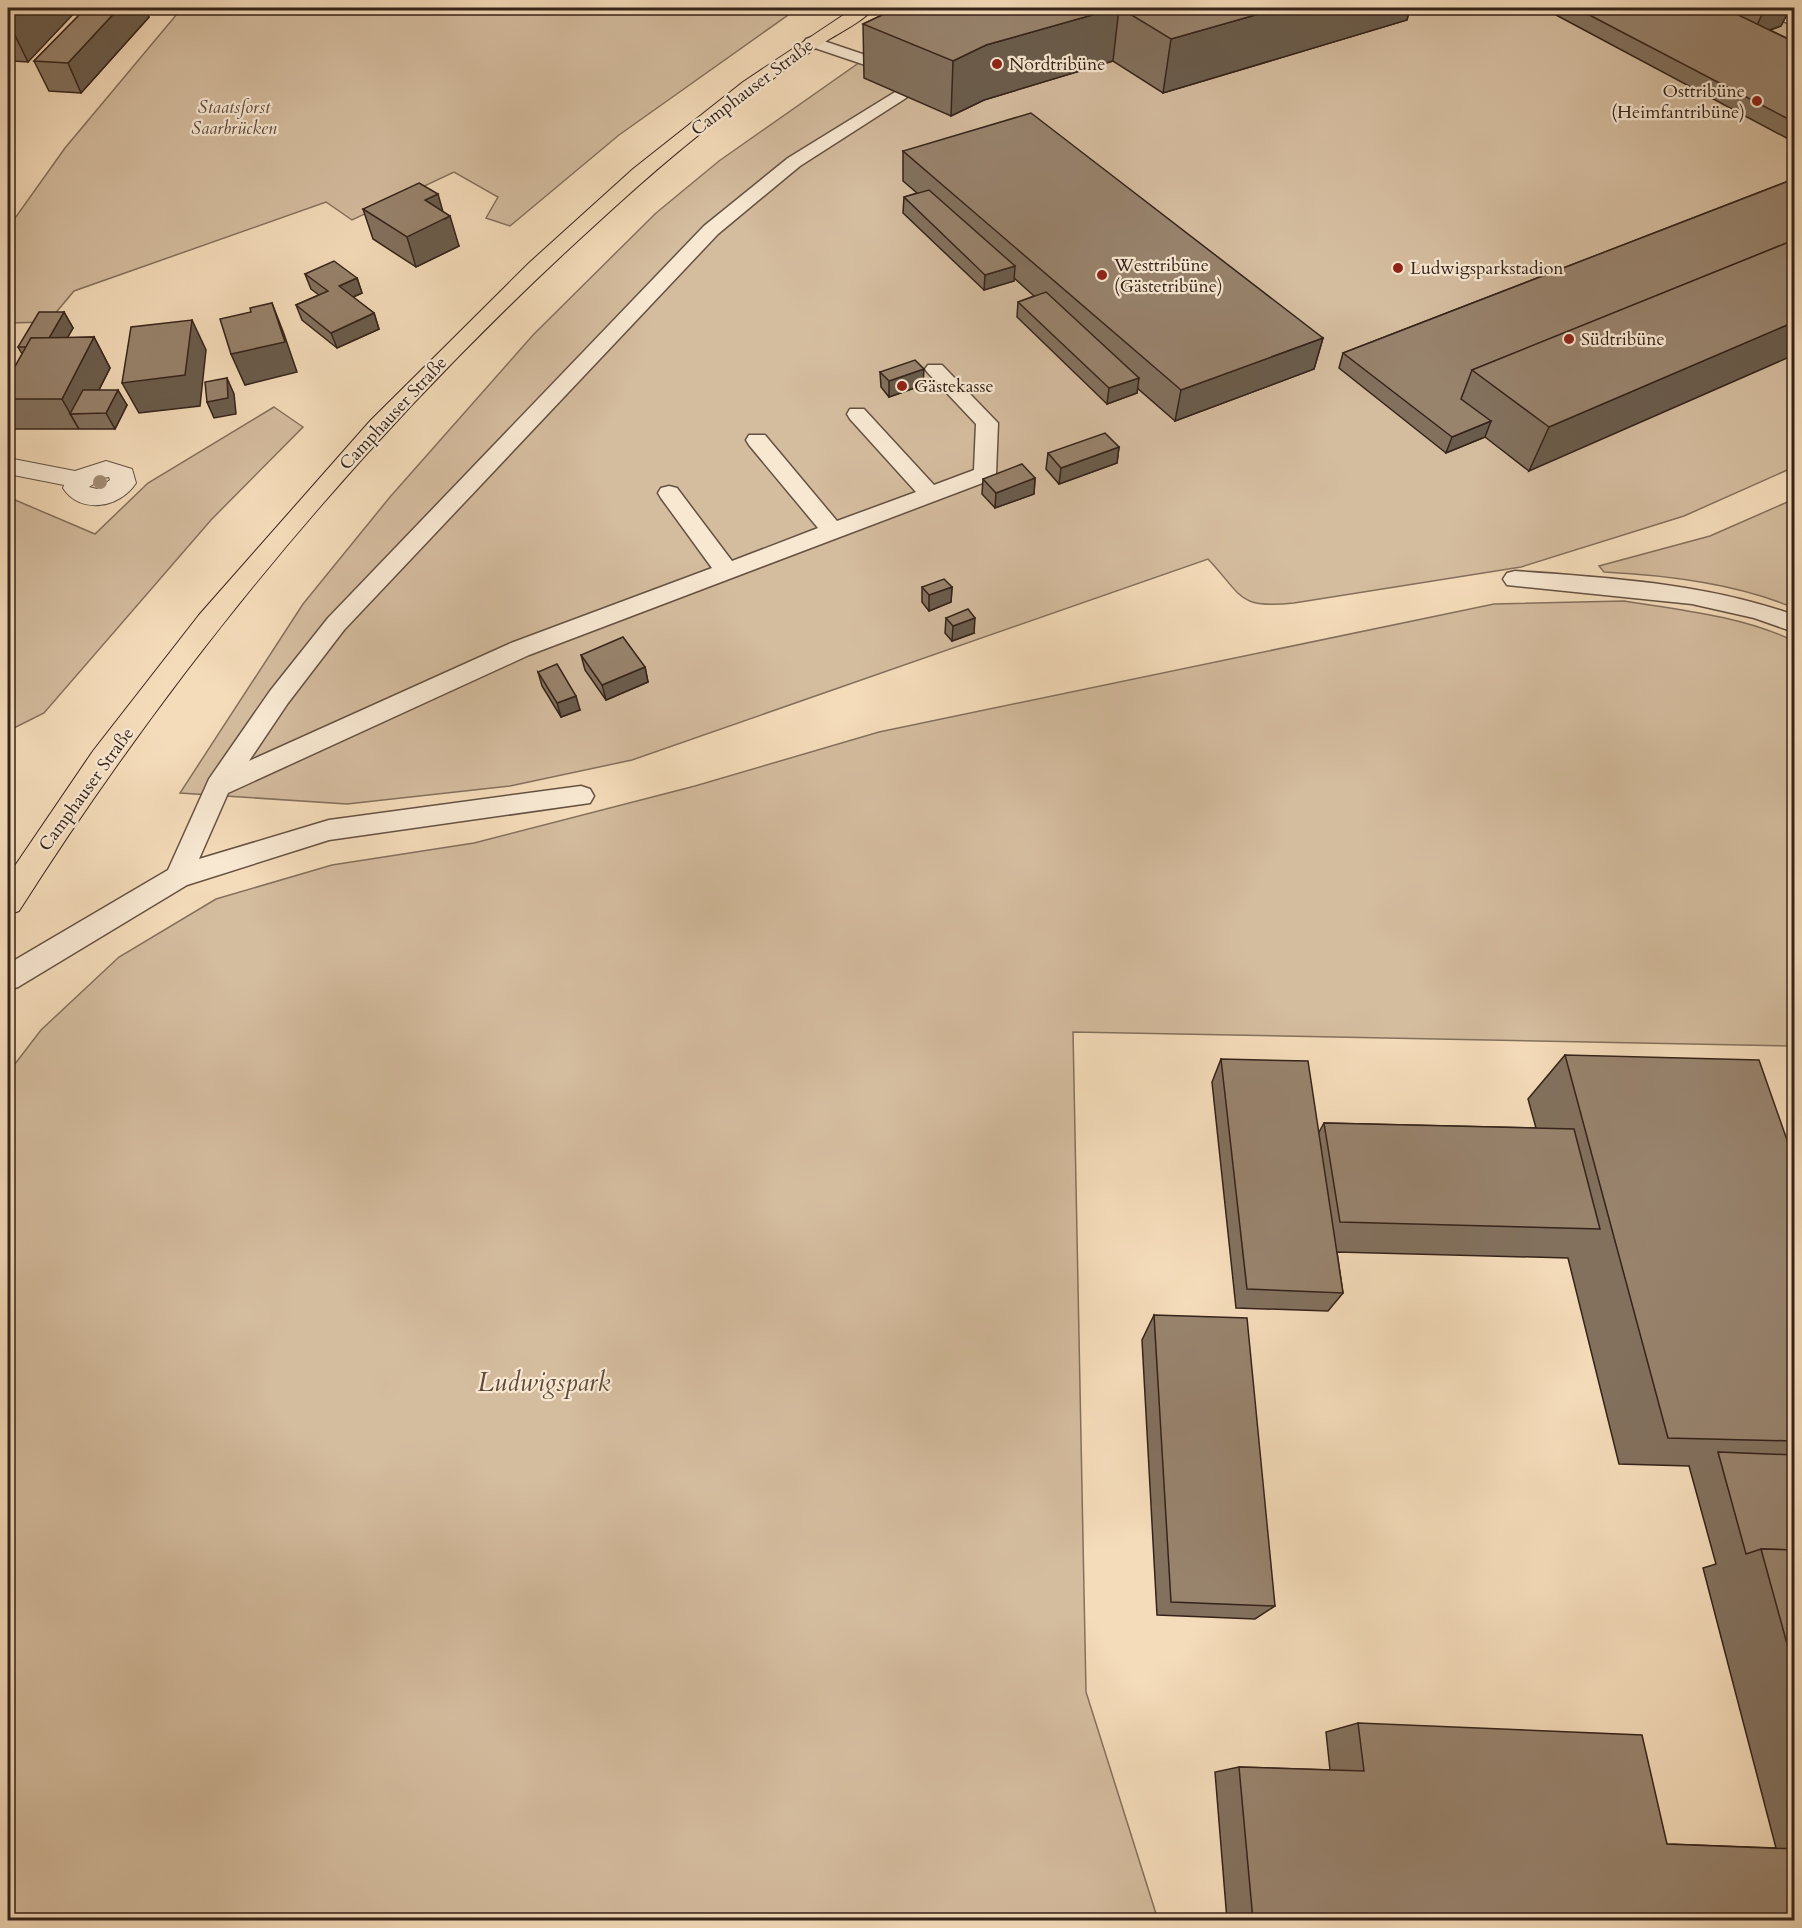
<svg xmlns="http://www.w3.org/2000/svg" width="1802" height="1928" viewBox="0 0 1802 1928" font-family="Cardo,serif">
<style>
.green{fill:#d4bc9e;stroke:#84705c;stroke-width:1.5}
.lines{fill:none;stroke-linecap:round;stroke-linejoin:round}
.service-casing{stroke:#655142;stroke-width:3}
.minor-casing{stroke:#655142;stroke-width:2}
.primary-casing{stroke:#35231a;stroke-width:2}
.service{fill:#f8e8d2;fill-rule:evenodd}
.minor{fill:#f8e8d2;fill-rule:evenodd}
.primary{fill:#f4dbb9;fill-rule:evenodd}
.tree{fill:#a18b74}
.wall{fill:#83715e;stroke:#35231a;stroke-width:1.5}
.shaded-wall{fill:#6a5c4c;stroke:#35231a;stroke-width:1.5}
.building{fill:#98836d;stroke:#35231a;stroke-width:1.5}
.poi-dot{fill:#8f2418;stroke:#f8e8d2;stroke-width:2}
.labels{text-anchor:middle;stroke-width:4.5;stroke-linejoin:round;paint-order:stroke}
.far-poi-label{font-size:18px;fill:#35231a;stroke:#f8e8d2;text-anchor:start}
.far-street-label{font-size:18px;fill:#35231a;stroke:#f8e8d2}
.far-park-label{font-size:18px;font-style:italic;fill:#5d493b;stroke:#f8e8d2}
.near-park-label{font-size:26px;font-style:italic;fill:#5d493b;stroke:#f8e8d2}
</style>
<rect width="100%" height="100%" fill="#f4dbb9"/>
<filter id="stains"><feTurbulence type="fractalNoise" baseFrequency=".00333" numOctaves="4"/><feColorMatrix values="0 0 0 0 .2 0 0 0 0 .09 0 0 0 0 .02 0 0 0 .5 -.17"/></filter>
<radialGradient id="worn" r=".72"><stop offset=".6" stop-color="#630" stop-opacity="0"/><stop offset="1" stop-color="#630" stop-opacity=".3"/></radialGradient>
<g class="green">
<polygon points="182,8 798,8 619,135 510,226 486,218 498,197 454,172 352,220 326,202 74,291 48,322 8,323 8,228 65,148"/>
<path d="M937 8H1794V467L1684 516 1521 567 1294 603C1237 609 1243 596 1208 559L632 760 510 786 347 804 180 793 303 604 390 497 533 335 656 213 719 161Z"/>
<polygon points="274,407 303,427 211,520 44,713 8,731 8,497 95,534 148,483"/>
<path d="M1792 500 1790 526 1794 541V608C1738 584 1665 575 1604 572L1599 566 1710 536Z"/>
<path d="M1624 601C1681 610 1742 616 1794 641V1046L1073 1032 1086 1692 1158 1920H8V1073L41 1030 119 957 216 899 332 865 474 843 695 786 879 732 1494 604Z"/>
</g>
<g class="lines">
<g class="service-casing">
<g id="service">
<polygon points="1755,8 1775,8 1794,16 1794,26"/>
<polygon points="812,37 892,64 894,67 886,72 806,45 804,42 806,39"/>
<polygon points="900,89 908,94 906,98 800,166 718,234 344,630 288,703 249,761 511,643 712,568 661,498 658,493 661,488 669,486 677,488 732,561 818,528 749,445 746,440 749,435 765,435 837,521 916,492 850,419 847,414 850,409 864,409 934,485 974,470 976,424 928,373 925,369 928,365 942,365 998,423 996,474 993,479 529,655 228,793 199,859 329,820 581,786 590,789 594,796 590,803 329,840 187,885 18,987 8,990 8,964 168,870 209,779 270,691 328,618 704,226 788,158"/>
<path d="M1515 571C1610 578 1704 583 1794 615V632L1754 618 1692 604 1507 585 1503 579 1507 573Z"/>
</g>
</g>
<g class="minor-casing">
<path id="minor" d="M8 458 75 471 106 461 132 469 136 483C120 508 80 515 63 488L64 485 8 474ZM103 478 109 477 110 480 97 489 89 487Z"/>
</g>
<g class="primary-casing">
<path id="primary" d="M854 8H874C863 21 843 31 828 40 807 54 786 69 766 84 706 126 650 174 596 224 374 426 180 658 19 911L8 915V876L93 751 199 615 370 421 529 263 633 169 743 82Z"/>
</g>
<use href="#service" class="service"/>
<use href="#minor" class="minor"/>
<use href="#primary" class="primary"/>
</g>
<circle class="tree" cx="100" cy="482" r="7"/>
<g class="wall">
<polygon points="8,8 28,62 12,61 8,67"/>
<polygon points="86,8 145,8 149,17 81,93 49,91 34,61"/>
<polygon points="897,8 1410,8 1407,20 1163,93 1113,61 984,100 951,116 864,78 863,24"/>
<polygon points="1543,8 1794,8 1794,13 1789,11 1781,26 1770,30 1793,41 1794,39 1794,142"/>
<polygon points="903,151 1323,338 1314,369 1175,421 1137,388 1137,393 1107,404 1017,317 1018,302 1034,296 1014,278 1014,281 984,290 903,213 904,197 917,193 903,181"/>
<polygon points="1794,179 1529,471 1485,437 1446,453 1339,368 1343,353"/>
<polygon points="363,209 443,212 459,246 416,267 373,239"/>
<polygon points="305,274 357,278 362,293 353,297 374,313 379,329 337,348 302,320 296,305 319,295 311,289"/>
<polygon points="64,312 73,328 67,338 94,337 110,368 99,390 127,405 115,429 9,429 8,428 8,379 22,354 18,347"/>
<polygon points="880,372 923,385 889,397 881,387"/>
<polygon points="1119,447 1117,463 1059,484 1046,469 1048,453"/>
<polygon points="1035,478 1034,494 995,508 982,494 983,479"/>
<polygon points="922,587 952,587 951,602 929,611 922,602"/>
<polygon points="946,618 974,633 952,641 945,633"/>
<polygon points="581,655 645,667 648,682 606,700 585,670"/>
<polygon points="538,672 580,710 561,717 542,686"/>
<polygon points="1565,1055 1794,1160 1794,1920 1227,1920 1215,1772 1239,1767 1330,1770 1326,1732 1358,1723 1667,1844 1776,1848 1703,1568 1716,1564 1689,1466 1690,1466 1619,1464 1568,1258 1337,1252 1343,1293 1328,1311 1236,1308 1212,1082 1221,1059 1319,1132 1324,1123 1536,1128 1528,1099"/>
<polygon points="1154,1315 1275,1606 1255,1619 1157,1615 1142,1340"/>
</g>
<g class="shaded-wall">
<polygon points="19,8 79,8 28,62 8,21 8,19"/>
<polygon points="119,8 145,8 149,17 81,93 68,63"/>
<polygon points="1117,8 1119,8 1113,61 984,100 951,116 953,61 986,45"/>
<polygon points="1280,8 1410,8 1407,20 1163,93 1171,39"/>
<polygon points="1765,8 1790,8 1781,26 1752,36"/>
<polygon points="8,52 12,61 8,67"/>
<polygon points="438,194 445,219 450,216 459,246 416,267 407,237 425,200"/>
<polygon points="1015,266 1014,281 984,290 985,275"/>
<polygon points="357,278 362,293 344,301 339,286"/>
<polygon points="272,303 284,334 297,372 245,385 231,354"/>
<polygon points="64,312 73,328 53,363 44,347"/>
<polygon points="374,313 379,329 337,348 331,333"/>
<polygon points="192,320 206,350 200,406 139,413 122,383"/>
<polygon points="1794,322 1794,355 1529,471 1549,427"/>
<polygon points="94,337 110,368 87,413 70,414 79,429 62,399"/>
<polygon points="1323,338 1314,369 1175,421 1181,390"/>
<polygon points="924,369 923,385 889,397 889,381"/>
<polygon points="227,378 234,394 236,414 214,418 207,402"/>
<polygon points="1139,378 1137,393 1107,404 1109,388"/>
<polygon points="118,390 127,405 115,429 106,413"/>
<polygon points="1491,421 1485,437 1446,453 1452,437"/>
<polygon points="1119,447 1117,463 1059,484 1061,468"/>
<polygon points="1035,478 1034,494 995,508 996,493"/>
<polygon points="952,587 951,602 929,611 929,595"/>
<polygon points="975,618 974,633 952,641 953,626"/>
<polygon points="645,667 648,682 606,700 602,685"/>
<polygon points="576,696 580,710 561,717 557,703"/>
</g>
<g class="building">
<polygon points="8,8 19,8 8,19"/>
<polygon points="86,8 119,8 68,63 34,61"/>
<polygon points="897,8 1117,8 986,45 953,61 863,24"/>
<polygon points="1120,8 1280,8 1171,39"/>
<polygon points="1576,8 1724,8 1794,42 1794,122"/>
<polygon points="1031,113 1323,338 1181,390 903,151"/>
<polygon points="1794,179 1794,240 1472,370 1461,399 1491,421 1452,437 1343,353"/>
<polygon points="419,183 438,194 425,200 450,216 407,237 363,209"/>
<polygon points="929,190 1015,266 985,275 904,197"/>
<polygon points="1794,240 1794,322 1549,427 1472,370"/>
<polygon points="334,261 357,278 339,286 374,313 331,333 296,305 328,291 305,274"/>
<polygon points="1046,292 1139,378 1109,388 1018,302"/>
<polygon points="272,303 285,342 231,354 220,319 251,312 250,308"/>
<polygon points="39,312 64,312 49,338 31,338 26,347 18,347"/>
<polygon points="192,320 185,375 122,383 131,327"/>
<polygon points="94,337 62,399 8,399 8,379 31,338"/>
<polygon points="915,360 924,369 889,381 880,372"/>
<polygon points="227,378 228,398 207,402 205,382"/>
<polygon points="83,390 118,390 106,413 70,414"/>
<polygon points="1105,433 1119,447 1061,468 1048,453"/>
<polygon points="1022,464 1035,478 996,493 983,479"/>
<polygon points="944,579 952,587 929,595 922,587"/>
<polygon points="968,609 975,618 953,626 946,618"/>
<polygon points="623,637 645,667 602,685 581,655"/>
<polygon points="557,664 576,696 557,703 538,672"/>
<polygon points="1565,1055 1759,1060 1794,1160 1794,1441 1668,1438"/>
<polygon points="1221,1059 1308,1061 1343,1293 1247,1289"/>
<polygon points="1324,1123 1574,1129 1600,1229 1340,1222"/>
<polygon points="1154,1315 1247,1318 1275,1606 1171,1602"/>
<polygon points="1718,1452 1794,1455 1794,1550 1761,1549 1746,1554"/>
<polygon points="1761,1549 1794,1550 1794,1669"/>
<polygon points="1358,1723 1642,1735 1667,1844 1794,1849 1794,1920 1253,1920 1239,1767 1364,1771"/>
</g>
<g class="poi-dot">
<circle cx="997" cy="64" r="6"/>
<circle cx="1757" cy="101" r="6"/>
<circle cx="1398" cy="268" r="6"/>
<circle cx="1102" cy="275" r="6"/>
<circle cx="1569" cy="339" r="6"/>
<circle cx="902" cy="386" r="6"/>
</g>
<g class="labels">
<g class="far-poi-label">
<text x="1009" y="70">Nordtribüne</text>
<text x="1745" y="97" text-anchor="end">Osttribüne<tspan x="1745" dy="21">(Heimfantribüne)</tspan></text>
<text x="1114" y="271">Westtribüne<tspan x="1114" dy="21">(Gästetribüne)</tspan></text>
<text x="1410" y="274">Ludwigsparkstadion</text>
<text x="1581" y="345">Südtribüne</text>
<text x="914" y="392">Gästekasse</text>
</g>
<g class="far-street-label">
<text transform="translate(752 87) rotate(-37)" y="6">Camphauser Straße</text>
<text transform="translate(393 413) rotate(-47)" y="6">Camphauser Straße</text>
<text transform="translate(86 789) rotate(-54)" y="6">Camphauser Straße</text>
</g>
<g class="far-park-label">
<text x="234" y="113">Staatsforst<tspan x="234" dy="21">Saarbrücken</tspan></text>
</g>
<g class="near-park-label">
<text x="544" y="1391">Ludwigspark</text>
</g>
</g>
<rect width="1802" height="1928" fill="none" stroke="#f4dbb9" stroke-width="30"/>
<rect x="9" y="9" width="1784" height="1910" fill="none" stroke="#35231a" stroke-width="3"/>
<rect x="15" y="15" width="1772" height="1898" fill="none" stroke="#35231a" stroke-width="1.5"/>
<rect width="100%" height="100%" filter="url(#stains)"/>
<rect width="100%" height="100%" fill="url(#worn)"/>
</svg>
